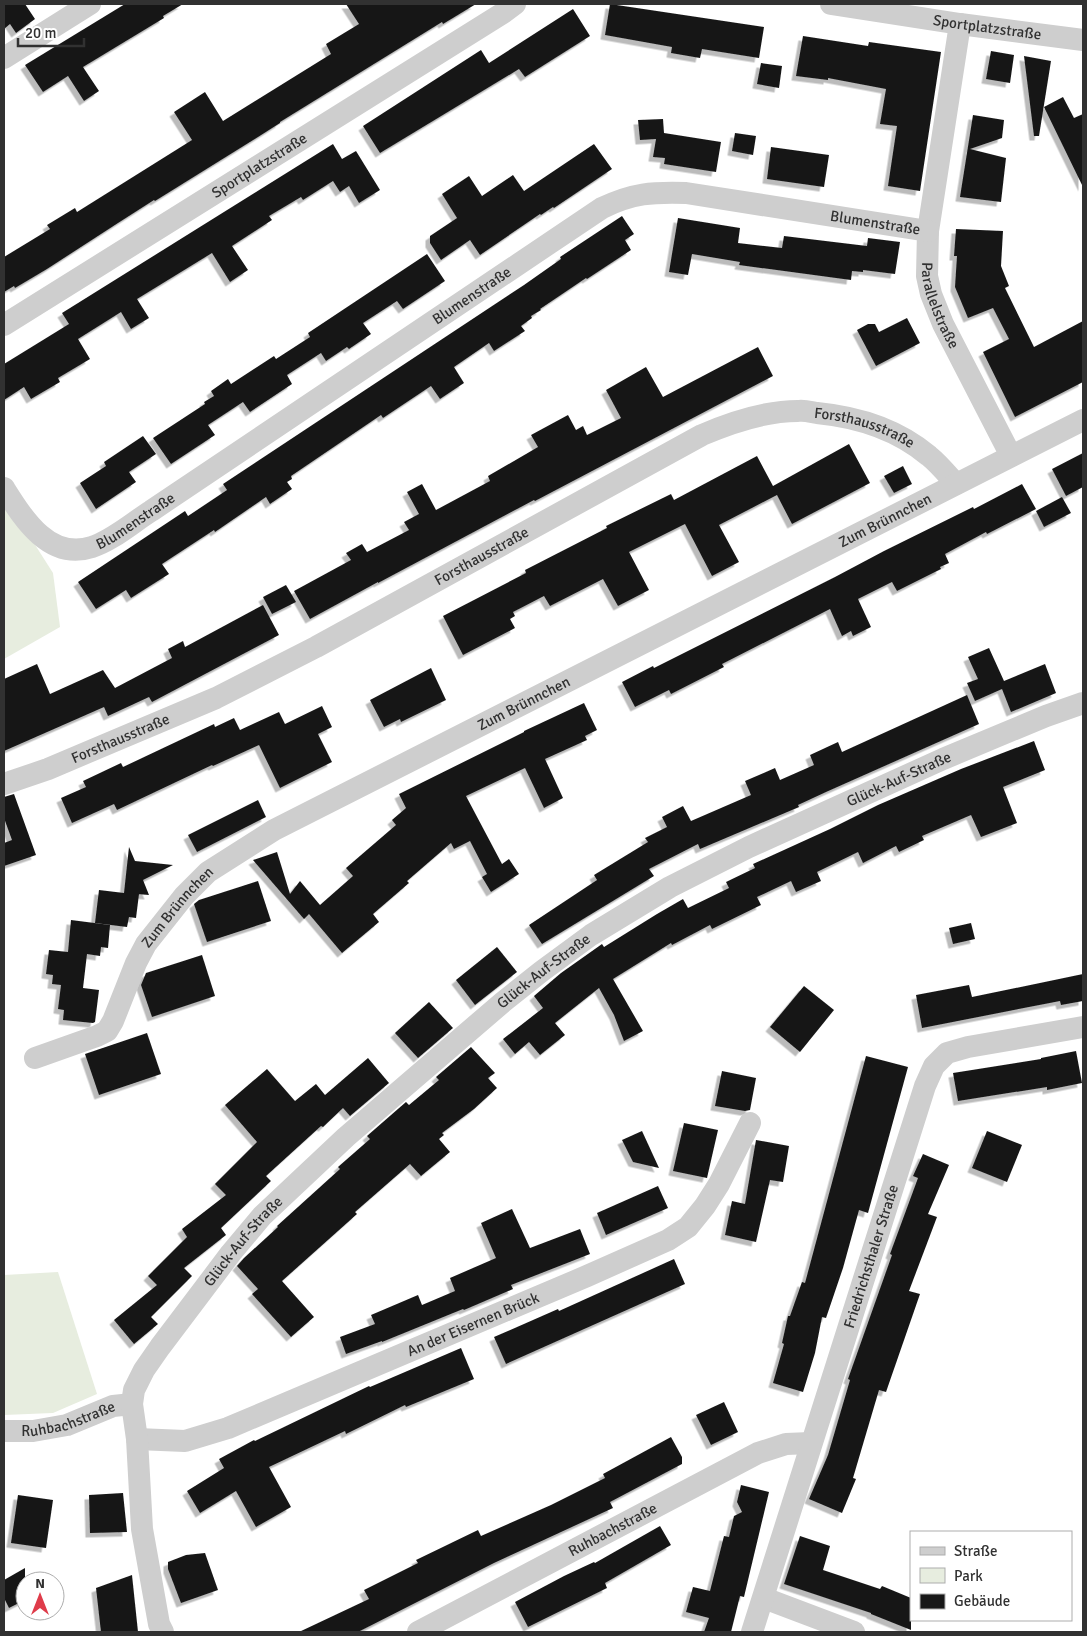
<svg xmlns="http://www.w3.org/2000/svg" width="1087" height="1636" viewBox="0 0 1087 1636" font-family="Signika,sans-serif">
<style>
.green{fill:#e7eddf}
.building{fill:#181818;filter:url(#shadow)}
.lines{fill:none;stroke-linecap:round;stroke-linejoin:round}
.street{stroke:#cecece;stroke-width:22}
.labels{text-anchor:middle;stroke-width:5;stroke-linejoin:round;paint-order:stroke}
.street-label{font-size:15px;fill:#313131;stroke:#fff}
</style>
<defs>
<filter id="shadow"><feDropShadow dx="-4.5" dy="4.5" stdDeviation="0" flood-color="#0004"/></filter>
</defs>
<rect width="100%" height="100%" fill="#fff"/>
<g class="green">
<polygon points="4,496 53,573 60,627 4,659"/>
<polygon points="58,1272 97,1394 53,1413 4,1415 4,1275"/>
</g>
<g class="building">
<polygon points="4,4 25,4 35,19 16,33 10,24 4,29"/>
<polygon points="125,4 183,4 163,16 164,18 83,67 99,91 84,101 68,76 43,92 25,65"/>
<polygon points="346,4 476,4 443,24 442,22 280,122 280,123 258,137 155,201 154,200 118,223 47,269 15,288 14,286 4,292 4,257 50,229 47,225 75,208 77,212 192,140 174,112 205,92 223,121 331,54 326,44 359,24"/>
<polygon points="610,4 764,27 759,58 702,49 700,58 671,53 672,47 605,35"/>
<polygon points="573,9 590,36 525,77 519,69 380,153 363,126 481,50 489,63"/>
<polygon points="803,36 868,46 869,42 941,52 920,191 888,186 897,126 880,124 886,89 828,78 828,80 796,76"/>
<polygon points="991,51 1014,55 1010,83 986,79"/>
<polygon points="1024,56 1051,61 1039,136 1034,136"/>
<polygon points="761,63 782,66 779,88 757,84"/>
<polygon points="1063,97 1074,118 1083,114 1083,187 1044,107"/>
<polygon points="973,115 1004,120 1002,138 970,149 1006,158 1001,202 960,197"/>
<polygon points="663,119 664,133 721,142 716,172 664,164 665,158 653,157 656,139 640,140 638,120"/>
<polygon points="735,133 756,136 753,155 732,151"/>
<polygon points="333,144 342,159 356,151 380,190 359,203 349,186 340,192 333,181 303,200 301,197 269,216 272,220 232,246 248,270 230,282 212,253 137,299 149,318 131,329 121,312 78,339 90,359 58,378 60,382 31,399 24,387 4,400 4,364 69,324 62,313"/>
<polygon points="594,144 612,169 554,208 553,207 541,215 540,214 480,255 470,240 441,260 430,243 430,236 457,218 442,194 469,176 482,196 513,175 524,191"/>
<polygon points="771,147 829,155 824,187 767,179"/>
<polygon points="622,216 634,234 625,240 631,250 587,279 586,278 540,309 541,310 531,316 532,318 521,326 525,331 494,351 489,343 454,367 464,383 440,399 431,386 383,418 381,415 291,476 292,479 287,482 292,489 270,504 266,497 215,532 214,530 162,564 169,574 131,598 126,590 96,609 78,582 185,511 188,516 227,490 223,484 524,285 561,259 560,257"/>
<polygon points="678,218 740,228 738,243 782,248 784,236 867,246 868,238 900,242 895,274 863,270 863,272 852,271 851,280 739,265 740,262 692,254 688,275 669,272"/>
<polygon points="956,229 1003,231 1001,266 1009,286 1005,288 1034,347 1083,321 1083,382 1015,417 983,352 1009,339 993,308 968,318 955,287 957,256 954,256"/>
<polygon points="427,254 445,281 403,309 397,301 363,323 371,334 349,349 347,347 326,361 321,353 287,375 292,384 250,412 243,402 208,425 215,435 171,464 153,438 205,404 204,402 214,396 211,391 228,379 231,384 274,356 276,359 310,337 308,333"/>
<polygon points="907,318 920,343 876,366 857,330 868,324 875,324 879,332"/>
<polygon points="758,347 773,376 535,501 534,500 378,583 378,582 310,619 294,591 351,560 346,553 362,544 367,552 409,530 404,522 419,514 407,492 422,484 436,510 490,481 488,476 538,447 531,435 568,415 576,430 583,426 587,435 621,418 606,390 646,367 663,397"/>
<polygon points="143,436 156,454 129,472 136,482 96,509 80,483 106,466 104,462"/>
<polygon points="849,444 870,483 792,524 777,495 719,525 739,562 712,576 685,524 629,552 649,590 618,606 603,579 550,606 544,596 513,612 515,616 510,619 515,628 463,655 443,616 526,573 525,570 607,528 606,526 671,494 674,500 757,456 773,486"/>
<polygon points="1083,453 1083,487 1066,496 1052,469"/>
<polygon points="903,466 912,484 894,493 884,476"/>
<polygon points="1022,484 1036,509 987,534 986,532 945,554 949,563 940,567 941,569 897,591 892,582 858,599 871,627 853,636 851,631 842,636 830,609 722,664 724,667 671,694 669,690 635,707 622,682 653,666 654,668 835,577 884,551 973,507 974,509"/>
<polygon points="1062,497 1071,513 1044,527 1036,511"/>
<polygon points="286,585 296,602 272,614 263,597"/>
<polygon points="263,605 279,635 152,702 149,697 108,716 104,707 4,751 4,679 37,664 50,694 103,670 115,688 172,658 168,649 183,641 185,647"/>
<polygon points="989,648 1004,681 1045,664 1056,693 1011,712 1002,689 975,701 967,683 978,679 968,657"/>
<polygon points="431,668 446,700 401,722 400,719 384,727 370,700"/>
<polygon points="967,695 979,724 826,792 798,805 799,807 700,849 698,844 649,869 654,876 542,944 529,925 597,880 594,875 648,842 645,838 667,827 662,817 683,806 691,821 751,795 745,781 759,775 775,768 780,780 814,765 810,755 838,742 842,752"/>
<polygon points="584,703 597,730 585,736 587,740 545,759 563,798 544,808 525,768 466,796 502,864 509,859 519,874 491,892 482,877 487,874 470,841 454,849 451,843 407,881 409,883 373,914 379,922 342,953 309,914 304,919 253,860 277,852 290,894 300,881 320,905 353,876 346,868 396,825 392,820 406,808 399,794 524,732 524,731"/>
<polygon points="322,706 332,727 318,734 332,762 280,788 259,745 213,766 212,765 117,810 114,804 72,823 61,798 86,787 83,781 121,763 123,767 214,724 215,727 234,718 240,730 279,712 285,724"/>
<polygon points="1034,741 1045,770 1003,787 1017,823 981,837 971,815 922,836 924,840 899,852 896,846 863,863 858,852 817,872 821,881 796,892 791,881 757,897 761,905 712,929 710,925 672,945 671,943 613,979 643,1031 624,1041 614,1015 599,988 555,1023 565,1035 540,1055 529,1042 515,1054 503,1039 543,1008 534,996 561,973 602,944 604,947 657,914 683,899 688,908 729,888 726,882 755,868 753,864 830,829 878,805 961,769"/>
<polygon points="14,794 36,855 4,866 4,843 12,840 4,818 4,797"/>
<polygon points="258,800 266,817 197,852 188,835"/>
<polygon points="129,847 135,861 173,865 143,880 149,895 137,894 139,894 136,918 129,917 127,927 95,923 99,890 124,893"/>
<polygon points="258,881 271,921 207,942 194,904 199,900"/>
<polygon points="71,920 110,925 108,948 101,947 100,956 87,954 83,988 99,990 95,1022 93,1023 63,1020 64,1010 58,1009 61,985 52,984 53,975 46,974 49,950 68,952"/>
<polygon points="971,923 975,939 953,944 949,928"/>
<polygon points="497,947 517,972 475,1005 456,980"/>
<polygon points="202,955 215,996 152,1017 141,985 146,973"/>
<polygon points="1083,974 1083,1001 1061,1005 1060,1001 922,1028 916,995 969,985 972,997"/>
<polygon points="804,986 834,1010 800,1052 770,1027"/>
<polygon points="429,1002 453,1028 418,1058 395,1033"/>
<polygon points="147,1033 161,1074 99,1095 85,1054"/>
<polygon points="471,1047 495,1073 488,1078 497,1088 474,1109 442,1133 444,1135 439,1139 450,1152 421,1176 410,1164 355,1212 357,1214 282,1281 314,1317 291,1337 252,1294 258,1289 237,1266 244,1258 278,1227 277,1226 340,1169 338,1167 370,1139 367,1136 406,1102 409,1105 439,1080 436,1077"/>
<polygon points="1076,1051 1082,1083 1047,1090 1047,1087 958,1101 953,1073 1041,1059 1041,1058"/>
<polygon points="866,1056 908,1067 868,1213 859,1210 843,1268 826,1318 822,1317 815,1353 803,1392 773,1383 784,1344 782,1343 788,1316 790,1316 802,1282 805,1283"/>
<polygon points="368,1058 389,1083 350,1116 343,1108 323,1127 321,1126 266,1176 271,1181 221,1228 226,1235 184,1268 192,1276 151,1317 158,1324 134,1344 114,1320 157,1285 148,1276 187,1237 182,1229 226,1195 215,1184 257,1142 225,1105 267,1069 295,1101 316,1084 325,1095"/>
<polygon points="722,1071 756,1078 750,1110 745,1111 715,1106"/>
<polygon points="684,1123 718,1130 707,1178 673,1171"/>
<polygon points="642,1131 659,1168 633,1162 622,1140"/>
<polygon points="987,1131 1022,1145 1007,1182 972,1168"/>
<polygon points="756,1140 789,1146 783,1182 770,1180 756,1242 725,1235 732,1201 745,1204"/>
<polygon points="923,1154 949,1165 928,1214 937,1217 909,1291 920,1294 886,1392 879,1390 853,1478 856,1479 842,1513 809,1499 828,1455 850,1380 848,1379 892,1255 890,1254 918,1178 913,1176"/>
<polygon points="658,1186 668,1208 606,1235 597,1213"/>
<polygon points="512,1209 530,1248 580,1229 590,1254 511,1285 513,1289 464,1310 463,1309 382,1342 382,1341 346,1354 340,1337 375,1324 371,1315 418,1295 422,1305 455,1291 450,1278 496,1258 481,1223"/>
<polygon points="674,1259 685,1284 506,1364 494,1337 558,1309 559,1311"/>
<polygon points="461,1348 474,1379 406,1407 405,1405 346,1434 345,1431 269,1467 291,1507 256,1527 236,1491 200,1513 187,1491 224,1468 219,1459 254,1440 255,1441 369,1386 370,1387"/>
<polygon points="724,1402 738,1432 711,1445 696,1415"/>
<polygon points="671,1437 682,1457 682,1464 610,1502 613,1508 494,1563 358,1632 299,1632 369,1599 364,1590 418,1563 416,1560 478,1530 481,1536 551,1505 605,1478 603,1474"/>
<polygon points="741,1485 769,1492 744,1597 740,1596 731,1632 704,1632 709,1618 686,1612 693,1587 710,1591 724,1536 729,1537 734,1516 742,1512 737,1502"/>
<polygon points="123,1493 127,1532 90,1533 89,1495"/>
<polygon points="18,1495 53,1500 46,1548 11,1543"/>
<polygon points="660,1526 671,1545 605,1583 607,1588 528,1627 515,1602 564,1576 594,1562 595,1563"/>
<polygon points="800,1536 830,1546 823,1570 880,1589 882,1586 911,1598 911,1630 871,1614 871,1613 784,1584"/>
<polygon points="205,1553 218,1590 181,1603 168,1569 168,1562 186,1555"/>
<polygon points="25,1568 25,1600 9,1608 4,1598 4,1580"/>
<polygon points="132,1575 138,1632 101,1632 96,1588"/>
</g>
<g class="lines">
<g class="street">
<path id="s1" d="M831 4 960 24 1083 40"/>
<path id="s2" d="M960 24 928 231 927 276 931 294 943 324 1011 456"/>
<polyline points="4,58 90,4"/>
<path id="s3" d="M4 325 503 13 515 4"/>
<path id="s4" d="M4 488C23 518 49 561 92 547 113 540 132 523 151 511L602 208C633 193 652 192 686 193L928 231"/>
<path id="s5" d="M4 784 48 769 216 698 316 647 702 435C732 422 765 411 798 411 804 410 811 412 817 413 858 417 897 429 929 456 939 464 947 474 956 484"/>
<path id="s6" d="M35 1058 97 1036 107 1031 113 1021 136 963 146 944 184 896 208 872 274 830 1083 420"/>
<path id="s7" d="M4 1431H33L67 1425 113 1406 132 1404"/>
<path id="s8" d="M137 1439 185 1441 228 1428 587 1276 668 1240 688 1227 705 1206 719 1184 750 1123"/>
<polyline points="764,1598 854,1632"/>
<path id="s9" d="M163 1632 159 1624 142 1529 137 1439 132 1404 134 1390 144 1370 160 1347 231 1253 262 1216 346 1137 503 1002 542 971 591 935 670 887 749 847 943 759 1046 716 1083 703"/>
<path id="s10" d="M418 1632 758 1453 786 1444 811 1443"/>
<path id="s11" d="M752 1632 925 1086 934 1066 947 1053 968 1047 1083 1027"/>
</g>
</g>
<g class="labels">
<g class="street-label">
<text dy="5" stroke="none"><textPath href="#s1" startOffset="158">Sportplatzstraße</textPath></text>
<text dy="5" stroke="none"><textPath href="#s3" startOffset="301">Sportplatzstraße</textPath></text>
<text dy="5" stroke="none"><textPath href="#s4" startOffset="1006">Blumenstraße</textPath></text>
<text dy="5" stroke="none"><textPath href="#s4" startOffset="571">Blumenstraße</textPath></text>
<text dy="5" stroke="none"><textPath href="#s2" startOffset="286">Parallelstraße</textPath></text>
<text dy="5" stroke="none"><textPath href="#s5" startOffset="950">Forsthausstraße</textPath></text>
<text dy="5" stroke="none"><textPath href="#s4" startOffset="166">Blumenstraße</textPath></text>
<text dy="5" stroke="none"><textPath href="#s6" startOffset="1031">Zum Brünnchen</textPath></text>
<text dy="5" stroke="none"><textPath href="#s5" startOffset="530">Forsthausstraße</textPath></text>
<text dy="5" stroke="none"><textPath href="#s6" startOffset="626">Zum Brünnchen</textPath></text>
<text dy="5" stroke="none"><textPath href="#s5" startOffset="125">Forsthausstraße</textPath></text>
<text dy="5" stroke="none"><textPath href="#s9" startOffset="1240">Glück-Auf-Straße</textPath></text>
<text dy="5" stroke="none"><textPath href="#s6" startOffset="221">Zum Brünnchen</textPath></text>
<text dy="5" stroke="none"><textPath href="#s9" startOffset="835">Glück-Auf-Straße</textPath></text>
<text dy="5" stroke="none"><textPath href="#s9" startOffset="430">Glück-Auf-Straße</textPath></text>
<text dy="5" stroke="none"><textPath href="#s11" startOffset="394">Friedrichsthaler Straße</textPath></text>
<text dy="5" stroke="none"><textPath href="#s8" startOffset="359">An der Eisernen Brück</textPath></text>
<text dy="5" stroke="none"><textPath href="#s7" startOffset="66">Ruhbachstraße</textPath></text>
<text dy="5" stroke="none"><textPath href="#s10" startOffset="220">Ruhbachstraße</textPath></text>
</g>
</g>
<rect width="1087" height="1636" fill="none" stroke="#313131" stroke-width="10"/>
<rect x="910" y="1531" width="162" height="90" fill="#ffffff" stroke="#adadad"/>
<rect x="920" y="1547" width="25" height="8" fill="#cecece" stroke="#adadad"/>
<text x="954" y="1556" font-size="15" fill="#313131">Straße</text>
<rect x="920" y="1568" width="25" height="15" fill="#e7eddf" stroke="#adadad"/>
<text x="954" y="1581" font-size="15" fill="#313131">Park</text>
<rect x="920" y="1594" width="25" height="15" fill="#181818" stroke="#adadad"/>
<text x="954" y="1606" font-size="15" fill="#313131">Gebäude</text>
<g transform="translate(40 1596)"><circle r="24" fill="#ffffff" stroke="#adadad"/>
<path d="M0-4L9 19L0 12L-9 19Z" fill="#df3c4a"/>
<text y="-8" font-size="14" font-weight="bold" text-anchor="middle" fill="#313131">N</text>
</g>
<path d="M18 38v8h66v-8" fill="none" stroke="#313131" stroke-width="2.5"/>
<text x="25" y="38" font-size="15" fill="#313131" stroke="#ffffff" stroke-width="4" paint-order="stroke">20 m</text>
</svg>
